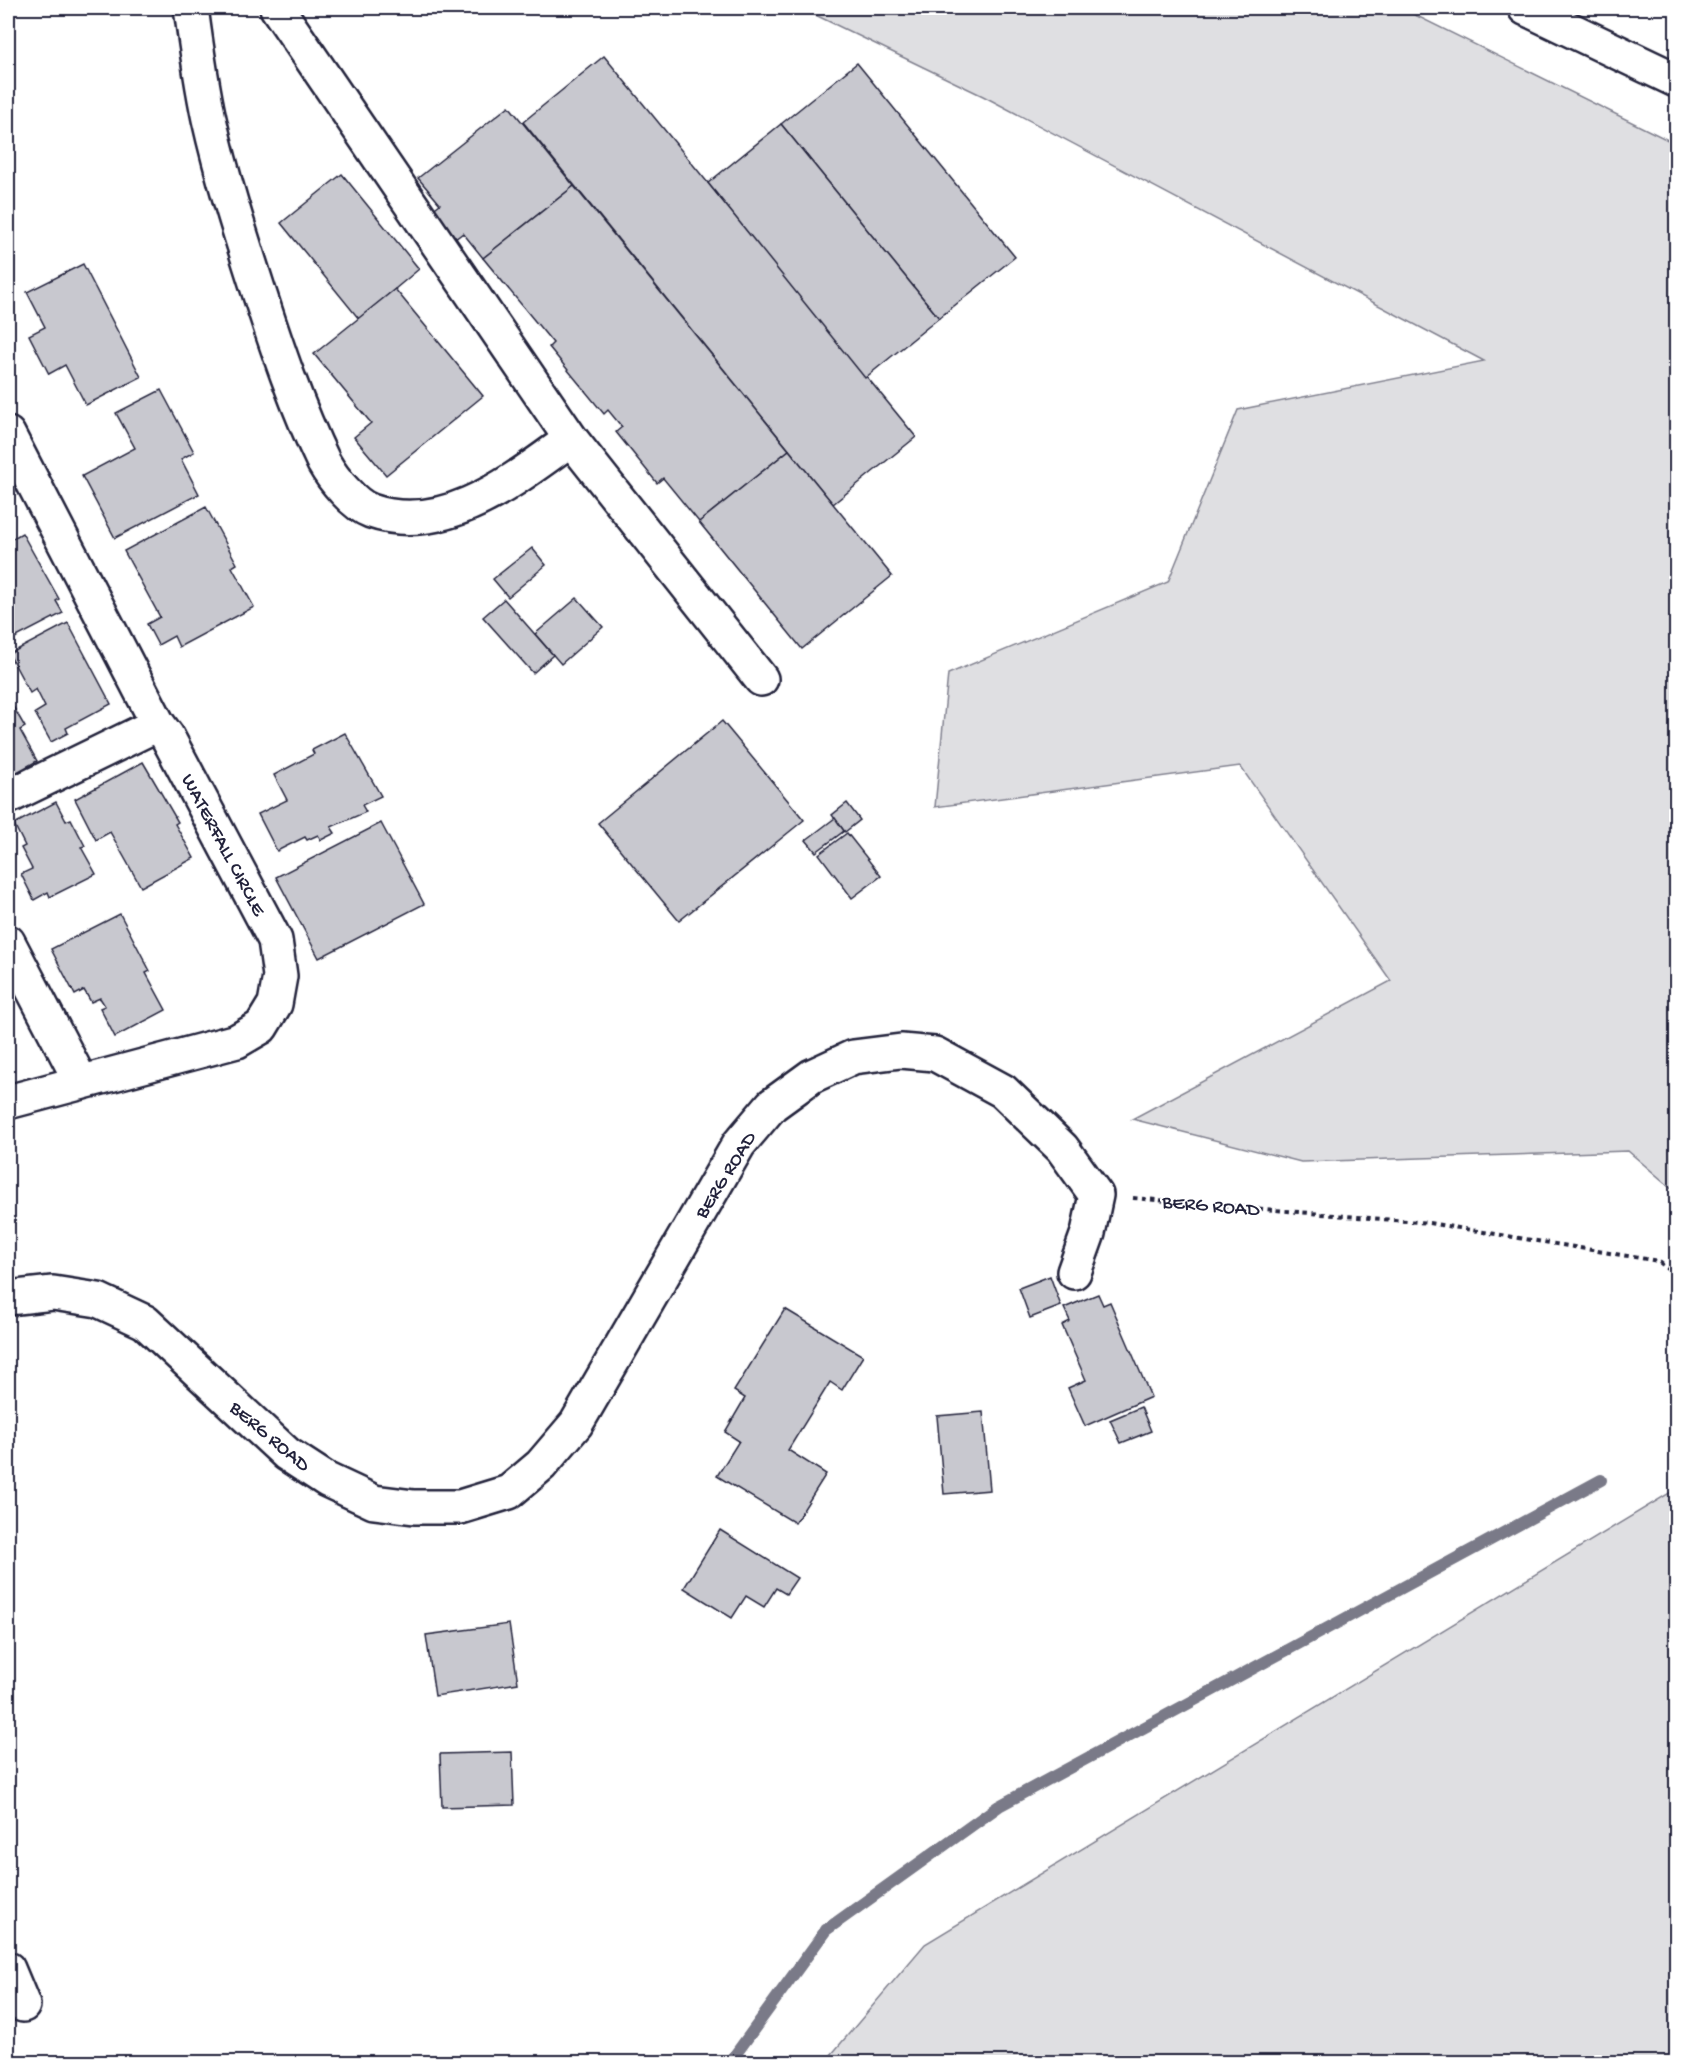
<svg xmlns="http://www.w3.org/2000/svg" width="1684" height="2070" viewBox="0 0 1684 2070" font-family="'Gochi Hand',sans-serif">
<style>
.green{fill:#dfdfe2;stroke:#80808e;stroke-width:1.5}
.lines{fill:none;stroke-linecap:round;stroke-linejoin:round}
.stream{stroke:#7a7a88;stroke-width:12}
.building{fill:#c8c8cf;stroke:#22223b;stroke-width:1.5}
.minor-casing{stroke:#22223b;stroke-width:38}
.path{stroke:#22223b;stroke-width:4;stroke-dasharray:4.5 4.5;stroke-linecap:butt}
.minor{stroke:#fff;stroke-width:33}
.labels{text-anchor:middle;stroke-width:4.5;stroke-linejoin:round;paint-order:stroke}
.street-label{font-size:20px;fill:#22223b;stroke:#fff}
</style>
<rect width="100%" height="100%" fill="#fff"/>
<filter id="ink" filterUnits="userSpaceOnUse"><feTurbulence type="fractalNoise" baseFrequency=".0167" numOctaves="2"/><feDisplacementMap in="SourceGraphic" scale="12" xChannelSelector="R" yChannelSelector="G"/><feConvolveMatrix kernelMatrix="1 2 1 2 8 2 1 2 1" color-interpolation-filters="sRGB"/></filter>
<g filter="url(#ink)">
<g class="green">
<polygon points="801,8 1401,8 1676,144 1676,1192 1628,1151 1301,1162 1132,1119 1391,981 1240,766 935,807 948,674 1168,582 1238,410 1484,361 983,96"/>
<polygon points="1676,1489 1676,2062 825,2062 925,1944"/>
</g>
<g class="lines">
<polyline class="stream" points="730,2062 826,1930 999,1806 1601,1480"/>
</g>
<g class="building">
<polygon points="604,56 916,437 833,504 523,122"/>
<polygon points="857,63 1015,257 939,318 781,124"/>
<polygon points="509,106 574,186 483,258 463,233 450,243 427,214 440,204 418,178"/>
<polygon points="781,124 939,318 865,378 708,183"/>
<polygon points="342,174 419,269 359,319 281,223"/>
<polygon points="574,186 789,450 699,522 663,478 657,483 616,432 622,427 608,410 604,414 549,347 553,343 483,258"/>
<polygon points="83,264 141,377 86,405 65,365 49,374 29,335 45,327 27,292"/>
<polygon points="395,289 483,396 386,475 354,437 371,423 314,354"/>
<polygon points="161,390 194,452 181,459 199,494 115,538 82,476 135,448 116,413"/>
<polygon points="789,450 892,576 802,649 699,522"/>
<polygon points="206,507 237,564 232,567 254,607 179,647 174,636 158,645 147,624 160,617 124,551"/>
<polygon points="22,533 59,599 56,601 63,613 11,640 8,633 8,541"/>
<polygon points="532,548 546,565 508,597 493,579"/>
<polygon points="577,598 603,627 561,664 535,634"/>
<polygon points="504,599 553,655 533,673 483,617"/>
<polygon points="68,623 111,704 66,728 68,733 51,742 35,713 45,707 36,689 30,693 9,654"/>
<polygon points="11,703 25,727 20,730 37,761 8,777 8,705"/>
<polygon points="722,721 804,820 679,921 598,823"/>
<polygon points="345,733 381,796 362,805 366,812 331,827 335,833 321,840 318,835 307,840 305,837 277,851 258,814 287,800 274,775 314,754 312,750"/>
<polygon points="143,762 178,822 175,824 194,858 141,887 110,832 96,840 75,799"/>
<polygon points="56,802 66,821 71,819 85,846 81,847 96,874 50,897 48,892 34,900 21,874 32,869 21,848 25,846 14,824"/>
<polygon points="847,803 860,820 845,832 832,815"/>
<polygon points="835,818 844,831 816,852 806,840"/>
<polygon points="381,823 424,904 319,958 276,877"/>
<polygon points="847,833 881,876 852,898 819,854"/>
<polygon points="120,914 150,971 146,973 166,1010 115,1037 100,1008 105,1006 100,998 91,1002 84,990 75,995 51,949"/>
<polygon points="1050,1276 1061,1306 1030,1318 1019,1288"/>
<polygon points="1098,1294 1103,1305 1110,1302 1151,1397 1085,1426 1068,1388 1086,1380 1062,1325 1070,1321 1064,1308"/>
<polygon points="785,1309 863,1356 842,1390 830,1382 788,1450 826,1474 795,1523 717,1476 739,1441 725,1432 745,1398 734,1391"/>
<polygon points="1141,1407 1151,1431 1121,1443 1110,1420"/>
<polygon points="983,1412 990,1490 944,1494 937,1416"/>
<polygon points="720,1530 797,1578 786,1594 776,1588 764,1607 746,1596 732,1618 684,1588"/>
<polygon points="509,1624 518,1683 435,1696 426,1635"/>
<polygon points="512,1752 514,1805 442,1807 440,1754"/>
</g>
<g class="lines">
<g class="minor-casing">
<g id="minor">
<path d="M191 8C196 45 201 82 209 119 222 177 240 233 258 289 277 348 297 407 324 463 333 479 354 505 371 511 445 537 515 479 571 439"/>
<polyline points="277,8 571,439 761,679"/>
<polyline points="1525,8 1676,80"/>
<polyline points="8,434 158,724 167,736 275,940 280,976 275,1004 261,1027 237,1041 8,1102"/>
<polyline points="8,797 158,724"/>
<polyline points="8,942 81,1082"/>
<polyline points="8,1298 53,1293 98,1300 145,1322 287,1454 327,1480 374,1502 414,1507 460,1507 509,1492 541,1465 576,1424 739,1144 772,1105 812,1076 853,1057 901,1051 935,1054 1003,1091 1062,1148 1096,1195 1088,1233 1074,1272"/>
<polyline points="8,1969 23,2005"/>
</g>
</g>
<polyline class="path" points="1133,1198 1429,1223 1658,1261 1676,1275"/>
<use href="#minor" class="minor"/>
</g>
</g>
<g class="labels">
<g class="street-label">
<text transform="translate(225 844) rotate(62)" y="7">WATERFALL CIRCLE</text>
<text transform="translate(724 1174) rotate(-58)" y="7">BERG ROAD</text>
<text transform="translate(1211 1204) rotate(5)" y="7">BERG ROAD</text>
<text transform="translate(271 1435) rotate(40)" y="7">BERG ROAD</text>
</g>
</g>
<rect width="1684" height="2070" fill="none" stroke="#fff" stroke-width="30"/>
<rect x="15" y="15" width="1654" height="2040" fill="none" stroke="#22223b" stroke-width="2" filter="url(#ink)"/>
</svg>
